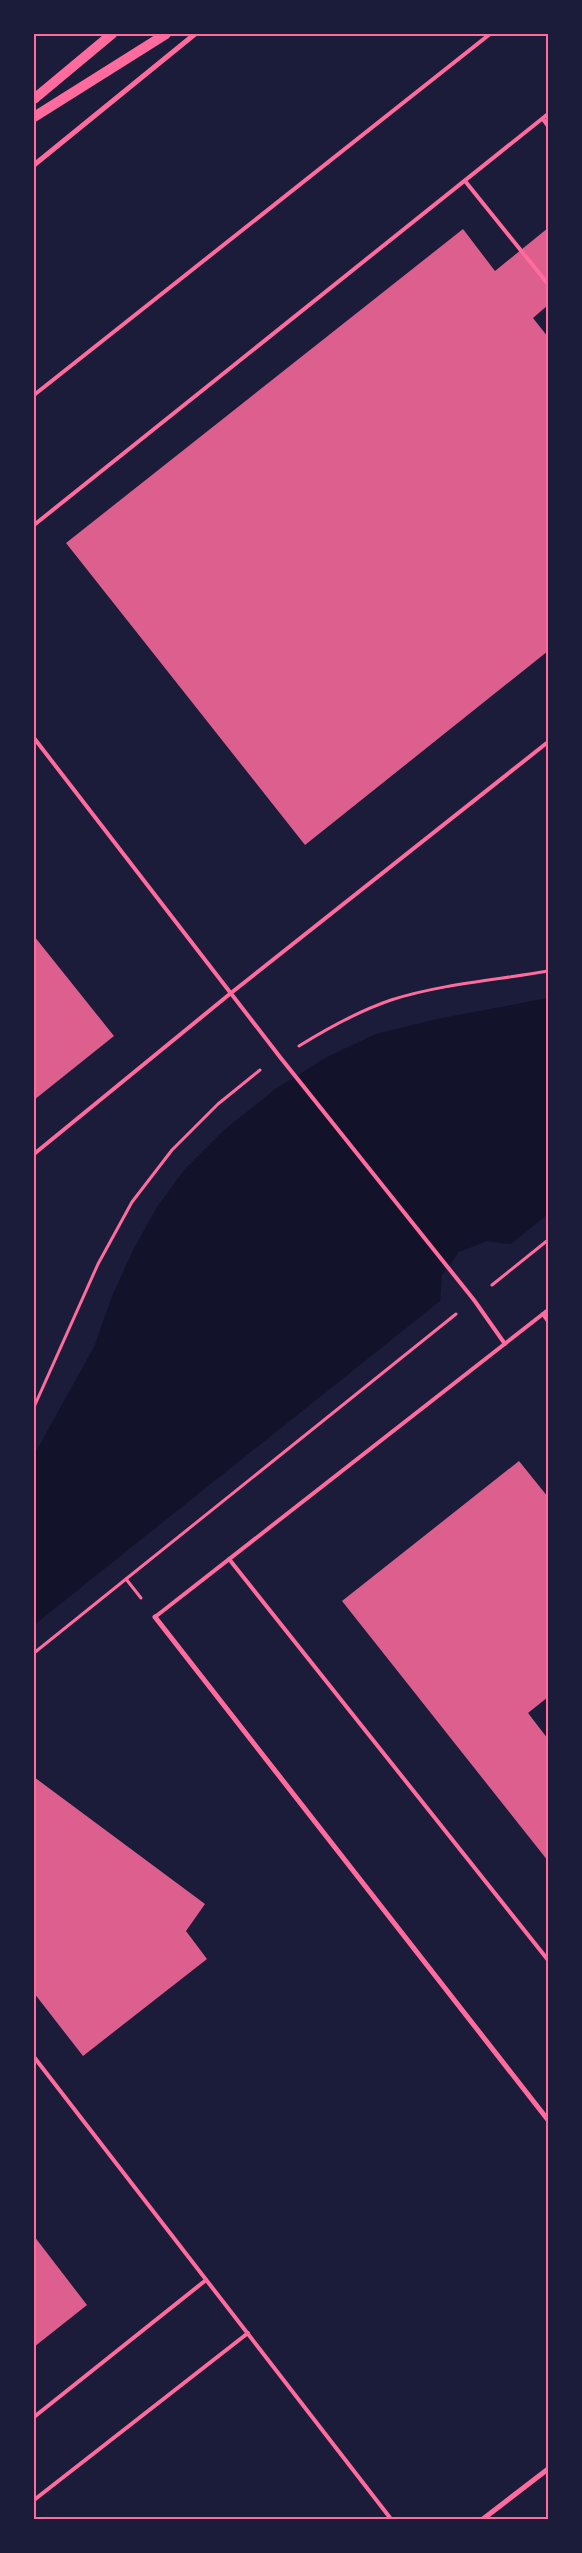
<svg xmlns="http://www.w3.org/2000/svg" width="582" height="2553" viewBox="0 0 582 2553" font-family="'Crimson Pro',serif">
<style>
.water{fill:#12122b}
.building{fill:#dd5f8e}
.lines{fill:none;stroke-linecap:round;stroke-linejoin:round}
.path{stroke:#ff6b9d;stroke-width:3}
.service{stroke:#ff6b9d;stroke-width:4}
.minor{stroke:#ff6b9d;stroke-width:5}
.secondary{stroke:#ff6b9d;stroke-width:10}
.neatline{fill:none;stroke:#ff6b9d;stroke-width:2}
</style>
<rect width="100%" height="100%" fill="#1b1b3a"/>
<polygon class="water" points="548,998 548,1214 511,1244 487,1241 459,1252 442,1275 440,1301 34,1625 34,1455 94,1347 113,1294 133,1250 157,1207 185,1169 223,1131 274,1090 325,1058 376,1034 437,1019"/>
<g class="building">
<polygon points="548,228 548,305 533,318 548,337 548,651 305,845 66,543 463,229 495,271"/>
<polygon points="34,936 114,1036 34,1100"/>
<polygon points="519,1461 548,1497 548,1697 528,1713 548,1739 548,1861 342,1601"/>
<polygon points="34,1777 205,1904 186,1931 207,1959 83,2056 34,1993"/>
<polygon points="34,2236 87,2305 34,2347"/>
</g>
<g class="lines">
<g class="path">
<path d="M299 1046C328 1028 359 1011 391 1000 441 984 496 980 548 971"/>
<polyline points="492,1285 548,1240"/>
<polyline points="34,1407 98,1264 132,1202 172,1150 218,1104 260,1070"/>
<polyline points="126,1579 456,1314"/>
<polyline points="34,1653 126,1579 141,1598"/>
</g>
<g class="service">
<polyline points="543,119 548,126"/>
<polyline points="465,181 548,284"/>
<polyline points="34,395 490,34"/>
<polyline points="34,525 548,114"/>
<polyline points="34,738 280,1057 474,1300 505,1344"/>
<polyline points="34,1154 231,993 548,742"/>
<polyline points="543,1314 548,1321"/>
<polyline points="229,1559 548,1960"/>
<polyline points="155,1617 548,1310"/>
<polyline points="34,2057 391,2519"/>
<polyline points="34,2417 206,2280"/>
<polyline points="34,2500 248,2333"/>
</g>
<g class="minor">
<polyline points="34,165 195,34"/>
<polyline points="155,1617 548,2120"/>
<polyline points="483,2519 548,2469"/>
</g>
<g class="secondary">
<polyline points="34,99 112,34"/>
<polyline points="34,117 166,34"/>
</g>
</g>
<rect width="582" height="2553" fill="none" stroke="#1b1b3a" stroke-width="70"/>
<rect x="35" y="35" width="512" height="2483" class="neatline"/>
</svg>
